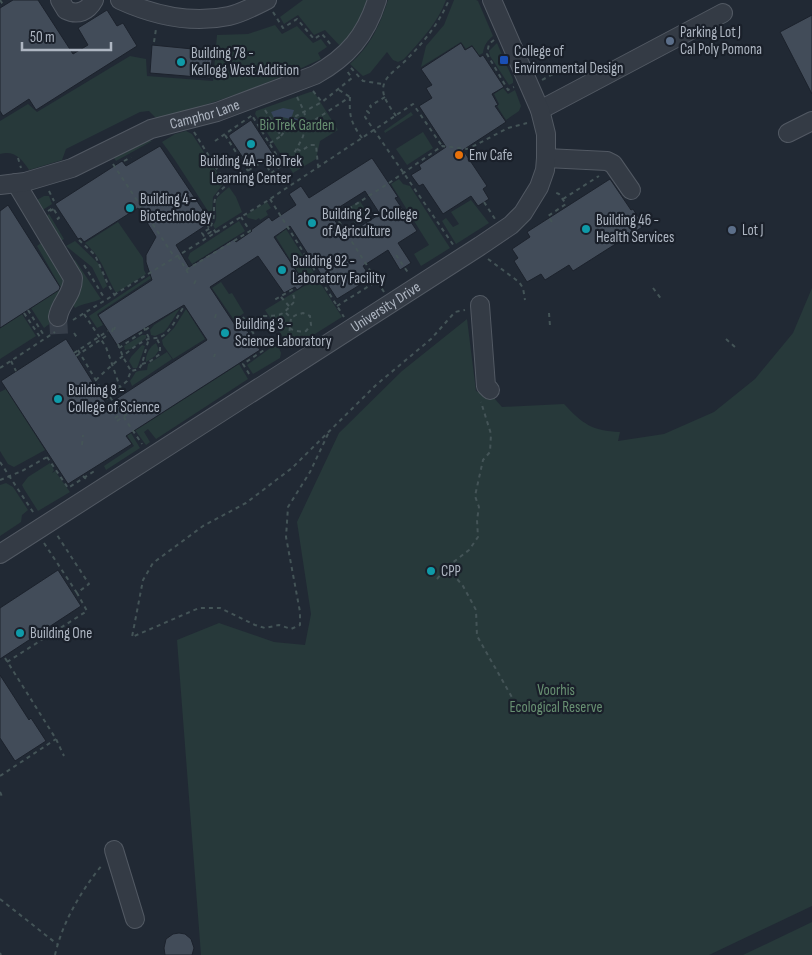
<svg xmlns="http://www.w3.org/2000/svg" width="812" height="955" viewBox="0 0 812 955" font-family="'Sofia Sans Condensed',sans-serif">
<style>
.green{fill:#27393a}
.water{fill:#36445b}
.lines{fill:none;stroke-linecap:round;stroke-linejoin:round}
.stream{stroke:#36445b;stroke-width:4}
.building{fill:#424c59;stroke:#1c222c;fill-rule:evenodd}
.minor-tunnel{stroke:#363e49;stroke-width:18;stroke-dasharray:18 9;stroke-linecap:butt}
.minor-casing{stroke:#525963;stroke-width:20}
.path{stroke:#445457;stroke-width:2;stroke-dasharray:4 4;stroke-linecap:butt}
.minor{stroke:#343b45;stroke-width:18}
.path-bridge{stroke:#445457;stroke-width:2;stroke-dasharray:4 4;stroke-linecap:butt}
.service-dot{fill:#5c6f8a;stroke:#1a202a;stroke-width:2}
.transit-dot{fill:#1a4fb4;stroke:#1a202a;stroke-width:2}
.culture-dot{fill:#0f9aa8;stroke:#1a202a;stroke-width:2}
.food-dot{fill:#e8710a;stroke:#1a202a;stroke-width:2}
.labels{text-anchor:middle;stroke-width:4.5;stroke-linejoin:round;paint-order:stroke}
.poi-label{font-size:15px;fill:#aeb6c2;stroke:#1a202a;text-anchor:start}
.street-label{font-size:15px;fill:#aeb6c2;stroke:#1a202a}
.park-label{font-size:15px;fill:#689072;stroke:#1a202a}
</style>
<rect width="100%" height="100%" fill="#212934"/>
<g class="green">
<polygon points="303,0 369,0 354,30 341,47 325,30 314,35 298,15 284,24 280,17"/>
<path d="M388 0H446C437 24 421 40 404 59L398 62 393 60 387 52 370 73 363 76 350 64C371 45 379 27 388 0Z"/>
<path d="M454 0H476L478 1 493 36C487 41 484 45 483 53L479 55 472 45 466 49 461 42 421 67 426 46 444 25Z"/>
<path d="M275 25 282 34 297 26 313 43 321 39 327 47 318 53 321 59C267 84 214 105 156 118L149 111 140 112 66 149 62 160 29 170C22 159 14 150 0 154V121L28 104 37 112 130 56 146 59 147 76 213 81 217 35 248 34Z"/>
<polygon points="497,43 503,57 501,58 503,62 505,62 513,79 513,83 509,85 490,56 489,51"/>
<polygon points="503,88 508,94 515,90 521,106 519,111 506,120 497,106 499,104 494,94"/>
<polygon points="310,92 314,92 338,130 320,141 316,159 293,173 255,114 256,111"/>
<polygon points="411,112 413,115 385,133 384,131"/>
<path d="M186 131 192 134 224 183 213 197 212 217C195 192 180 166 162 142L175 134Z"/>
<polygon points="423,132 433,148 407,165 396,149"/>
<polygon points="148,140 152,141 116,161 114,158"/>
<polygon points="399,179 403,184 410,186 450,248 421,266 414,254 429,245 391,184"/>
<path d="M229 187 236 197 242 212 215 229 213 225C220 218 213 208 217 198 220 194 225 191 229 187Z"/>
<polygon points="44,196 49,196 52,204 41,211 35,201"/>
<polygon points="471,200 489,223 456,244 442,221 446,218 453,227 459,224 451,212"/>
<polygon points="360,201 369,216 355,224 346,209"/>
<polygon points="267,202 271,208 266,211 268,215 260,220 259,218 256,220 248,218 246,215"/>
<polygon points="49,214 64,239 59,242 44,218"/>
<polygon points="239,221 245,231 192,264 188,258 190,253"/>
<path d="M118 222 143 258 144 270 146 274 116 293C104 273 104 260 85 243Z"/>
<polygon points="286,229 342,317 291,349 265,310 306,285 276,237"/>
<polygon points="45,240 68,282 51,308 52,322 44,328 31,308 61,288 37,246"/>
<polygon points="75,241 99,264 107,286 103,289 92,267 66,246"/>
<path d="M75 260 101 299C92 303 84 303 75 308L73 305 72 262Z"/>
<polygon points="160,269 162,271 97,314 103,325 97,328 89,316"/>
<polygon points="221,282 229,294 232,293 244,313 234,320 212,288"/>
<path d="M812 288V906L709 955H201L177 640 219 623 274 642 305 645 311 614 297 522 339 433 402 371 467 319 476 391 494 398 502 407 564 404C583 424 592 431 620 432L618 441 664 434 714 412 755 379 793 333Z"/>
<polygon points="180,308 168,327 164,332 155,336 151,335 150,330 154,325"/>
<polygon points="186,309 205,339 173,359 163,345 162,340 174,328"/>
<polygon points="22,314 36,336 0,359 0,328"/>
<polygon points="142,335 146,335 146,338 131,349 125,350 124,346"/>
<path d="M156 343 159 350 155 356 146 362C145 355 150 346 156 343Z"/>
<polygon points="142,345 145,346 144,349 137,368 133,368 129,361 131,357"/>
<polygon points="273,346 279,348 281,353 280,358 253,374 247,365"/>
<path d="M167 352 172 359 132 386 130 381C139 370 131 372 147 370L148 364Z"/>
<polygon points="239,364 248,379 156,439 148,429 144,432 150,442 146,445 129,422 139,428"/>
<polygon points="6,389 45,450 14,467 8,464 0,451 0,392"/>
<polygon points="125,423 140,448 106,470 104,466 134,446 121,426"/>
<polygon points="50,463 54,470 52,473 55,471 70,492 38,511 24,489 22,485 28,477"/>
<polygon points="6,483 13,487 28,510 22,515 21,522 0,536 0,485"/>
<polygon points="812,922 812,955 743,955"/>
</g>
<polygon class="water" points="283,108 294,110 291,119 282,117 275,120 271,112"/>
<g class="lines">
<polyline class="stream" points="291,119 320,129"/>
</g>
<g class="building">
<polygon points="13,0 38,0 73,54 88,45 78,28 107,10 117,26 123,23 137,46 36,110 29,99 3,116 0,111 0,8"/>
<polygon points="812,15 812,94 780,32"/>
<polygon points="461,43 465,50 472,46 480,57 483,55 504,87 492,94 498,105 495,106 506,122 463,150 487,186 483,189 489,199 478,206 471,196 443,214 423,184 419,186 411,175 421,169 419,165 446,147 419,106 432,98 426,88 432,85 421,69"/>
<polygon points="152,45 213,51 210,78 150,73"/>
<polygon points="251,120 273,154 250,168 229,137 229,135"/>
<path d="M160 146 211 222 176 245 189 267 234 239 236 242 252 231 251 230 269 217 272 221 296 205 289 194 301 186 309 198 372 158 398 197 395 198 417 231 398 243 411 263 400 270 388 250 363 266 371 278 337 299 290 226 274 237 305 284 297 290 295 287 284 293 258 256 210 287 235 325 241 321 260 350 126 436 132 444 68 484 1 381 66 339 107 405 207 340 184 305 117 345 98 315 152 280 146 262V255L156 237 138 208 84 242 81 238 78 239 55 204 122 161 126 166ZM365 191 380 214 345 236 330 213Z"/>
<polygon points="610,179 631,210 633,209 644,226 573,271 569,265 545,280 541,274 527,282 514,261 518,258 512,249 530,237 527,232"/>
<polygon points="8,205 60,287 59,290 0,328 0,211"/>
<polygon points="58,570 81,606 0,659 0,608"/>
<polygon points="0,675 29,720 31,718 46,741 15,761 0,738"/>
<polygon points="179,933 185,934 191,939 194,948 192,955 165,955 164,948 166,939 173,934"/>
</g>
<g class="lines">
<polyline class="minor-tunnel" points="58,317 59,334"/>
<g class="minor-casing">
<g id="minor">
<path d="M60 0 66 10C78 16 88 11 94 0"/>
<path d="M120 0C153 15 192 24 229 16 242 13 255 6 267 0"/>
<polyline points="540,110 723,13"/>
<polyline points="788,133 812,121"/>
<polyline points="546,158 607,161 613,164 631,190"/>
<path d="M16 183 73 278C73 295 60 303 58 317"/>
<path id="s1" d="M0 185 25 182 72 168 151 129 217 112 315 75C348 57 366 35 377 0"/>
<polyline points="480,305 486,386 490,390"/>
<path id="s2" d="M0 554 480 246 511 225 523 213 539 187 545 170 546 158V134L540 110 492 0"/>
<polyline points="114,850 135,919"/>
</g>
</g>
<g class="path">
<polyline points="0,0 4,6"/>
<polyline points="273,12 283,28 297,19 314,39 322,34 332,46"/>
<polyline points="494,40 489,44 487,54 508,90 514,87"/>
<polyline points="154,42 156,29"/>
<polyline points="351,68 363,81 382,84"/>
<path d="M542 80C558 71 571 66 589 67"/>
<polyline points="339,90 350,97"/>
<polyline points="313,91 322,102 352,78 347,71"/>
<polyline points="297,97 304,111 307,125"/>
<path d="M350 97C349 116 351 123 362 138"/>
<polyline points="385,97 370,106 371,107 367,111 369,113 365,117 454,246"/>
<polyline points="265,110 281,136 270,143"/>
<path d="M396 116C390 107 380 95 384 84 387 74 400 67 407 59 425 41 439 23 449 0"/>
<polyline points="194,132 227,185"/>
<polyline points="225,135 248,171"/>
<polyline points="281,136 296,116 322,102"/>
<polyline points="215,141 254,114"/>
<polyline points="297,149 301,151 310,145 316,145 318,166"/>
<polyline points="18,158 21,168"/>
<polyline points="124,161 131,157"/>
<polyline points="113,164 175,258"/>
<polyline points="271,173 291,159 302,139 307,125 350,97"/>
<polyline points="49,191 54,201"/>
<polyline points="270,199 344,317"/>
<polyline points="563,199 599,176"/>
<polyline points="484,202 495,219"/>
<polyline points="48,211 53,208 59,218 56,220"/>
<polyline points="552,222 548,216 566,204 559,194 554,192"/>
<polyline points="211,232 204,236 202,233 212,227"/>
<path d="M216 233 211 225C217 216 211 205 217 195 226 181 262 163 276 154L253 117"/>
<polyline points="79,240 95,255 107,282 115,296"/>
<polyline points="396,255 409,274"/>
<polyline points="178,256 188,273"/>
<polyline points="488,259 519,282 523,288 525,300"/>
<polyline points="84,265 105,299"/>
<polyline points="186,270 250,231 241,217"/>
<polyline points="194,284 196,280"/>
<polyline points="653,288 662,300"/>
<polyline points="384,292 336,217 389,183 442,146 468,149 508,128 527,123"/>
<polyline points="281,297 289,306"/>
<polyline points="337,306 377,281"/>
<polyline points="28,310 45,337"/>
<polyline points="24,313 42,340"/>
<polyline points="286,313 291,318 289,335 293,343 299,346"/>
<polyline points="549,313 550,326"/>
<polyline points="84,314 106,347 120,387"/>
<path d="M263 316C283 316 282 315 295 301L292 290 274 300"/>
<path d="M279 316C288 327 291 333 306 331L311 325 310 316 303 313 296 315 291 318"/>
<polyline points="243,317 264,350 243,364 251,377"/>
<polyline points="215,318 216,314"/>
<polyline points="73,320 267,201 413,104 442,146"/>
<polyline points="114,330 115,327"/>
<polyline points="112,332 113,328"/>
<polyline points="74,333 78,339"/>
<polyline points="726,339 736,348"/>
<polyline points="118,344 123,357 131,371"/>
<polyline points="119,348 151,326"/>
<polyline points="78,350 107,399 127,381 131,371 139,369 142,364 149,338 144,328"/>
<polyline points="74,353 108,331"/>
<polyline points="214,357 215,354"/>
<polyline points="11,361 16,371"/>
<polyline points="142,364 149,362 160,354 160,345 157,339"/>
<polyline points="0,368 55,332"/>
<path d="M96 380C106 370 135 344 148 339 154 337 158 340 165 334 173 327 177 317 183 308L185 306"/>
<polyline points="110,397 142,444"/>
<polyline points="136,404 136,409"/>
<polyline points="115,418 127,410"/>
<polyline points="328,434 310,472 288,507 286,537 300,612 300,625 291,629 279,625 265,628 255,625 220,608 199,608 132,637 143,580 153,563 203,526 246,503 292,468 376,385 431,339 455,312 465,310"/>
<polyline points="82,445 83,435"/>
<polyline points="47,457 68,488 96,470"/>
<polyline points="0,462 35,515"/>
<polyline points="0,480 22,471 49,456"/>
<polyline points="44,543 77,593"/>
<polyline points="447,567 463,586 476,610 477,636 517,706"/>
<polyline points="437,579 447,567 469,550 478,537 477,520 479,507 475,496 483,460 490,452 491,434 481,402"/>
<polyline points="5,658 56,739 64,756"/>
<polyline points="7,662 87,611 77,593 89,584 57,535"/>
<polyline points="0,776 56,739"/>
<polyline points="0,792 3,799"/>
<polyline points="0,899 57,944"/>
<polyline points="0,953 1,955"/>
<path d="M55 955C62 923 82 889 103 864"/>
</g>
<use href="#minor" class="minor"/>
<g class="path-bridge">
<polyline points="263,160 274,178"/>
<polyline points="50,211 57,207"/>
<polyline points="207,224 211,232"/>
<polyline points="76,356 109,334"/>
<polyline points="117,421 129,413"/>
<polyline points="83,476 87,480"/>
</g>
</g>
<g class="service-dot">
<circle cx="670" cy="41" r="5"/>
<circle cx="732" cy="230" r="5"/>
</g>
<rect class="transit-dot" x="499" y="55" width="10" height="10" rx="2.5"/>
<g class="culture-dot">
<circle cx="181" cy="62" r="5"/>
<circle cx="251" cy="144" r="5"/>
<circle cx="130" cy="208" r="5"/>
<circle cx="312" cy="223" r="5"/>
<circle cx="586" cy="229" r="5"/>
<circle cx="282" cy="270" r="5"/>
<circle cx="225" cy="333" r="5"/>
<circle cx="58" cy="399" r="5"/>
<circle cx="431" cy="571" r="5"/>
<circle cx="20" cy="633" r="5"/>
</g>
<circle class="food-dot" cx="459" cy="155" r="5"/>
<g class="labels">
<g class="poi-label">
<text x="680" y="37">Parking Lot J<tspan x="680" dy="17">Cal Poly Pomona</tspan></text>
<text x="514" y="56">College of<tspan x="514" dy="17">Environmental Design</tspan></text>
<text x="191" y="58">Building 78 -<tspan x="191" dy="17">Kellogg West Addition</tspan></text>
<text x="469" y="160">Env Cafe</text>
<text x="251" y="166" text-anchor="middle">Building 4A - BioTrek<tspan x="251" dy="17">Learning Center</tspan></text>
<text x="140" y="204">Building 4 -<tspan x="140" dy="17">Biotechnology</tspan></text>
<text x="322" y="219">Building 2 - College<tspan x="322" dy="17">of Agriculture</tspan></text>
<text x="596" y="225">Building 46 -<tspan x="596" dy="17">Health Services</tspan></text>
<text x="742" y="235">Lot J</text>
<text x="292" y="266">Building 92 -<tspan x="292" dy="17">Laboratory Facility</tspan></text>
<text x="235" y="329">Building 3 -<tspan x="235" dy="17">Science Laboratory</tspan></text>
<text x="68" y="395">Building 8 -<tspan x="68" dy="17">College of Science</tspan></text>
<text x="441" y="576">CPP</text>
<text x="30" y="638">Building One</text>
</g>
<g class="street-label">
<text dy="5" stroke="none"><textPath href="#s1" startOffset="218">Camphor Lane</textPath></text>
<text dy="5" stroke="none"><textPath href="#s2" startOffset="458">University Drive</textPath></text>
</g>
<g class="park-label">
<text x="297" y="130">BioTrek Garden</text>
<text x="556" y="695">Voorhis<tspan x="556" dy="17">Ecological Reserve</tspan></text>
</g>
</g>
<path d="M22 42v8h89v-8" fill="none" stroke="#aeb6c2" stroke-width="2.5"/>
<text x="30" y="42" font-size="15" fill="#aeb6c2" stroke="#1a202a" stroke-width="4" paint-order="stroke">50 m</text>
</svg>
